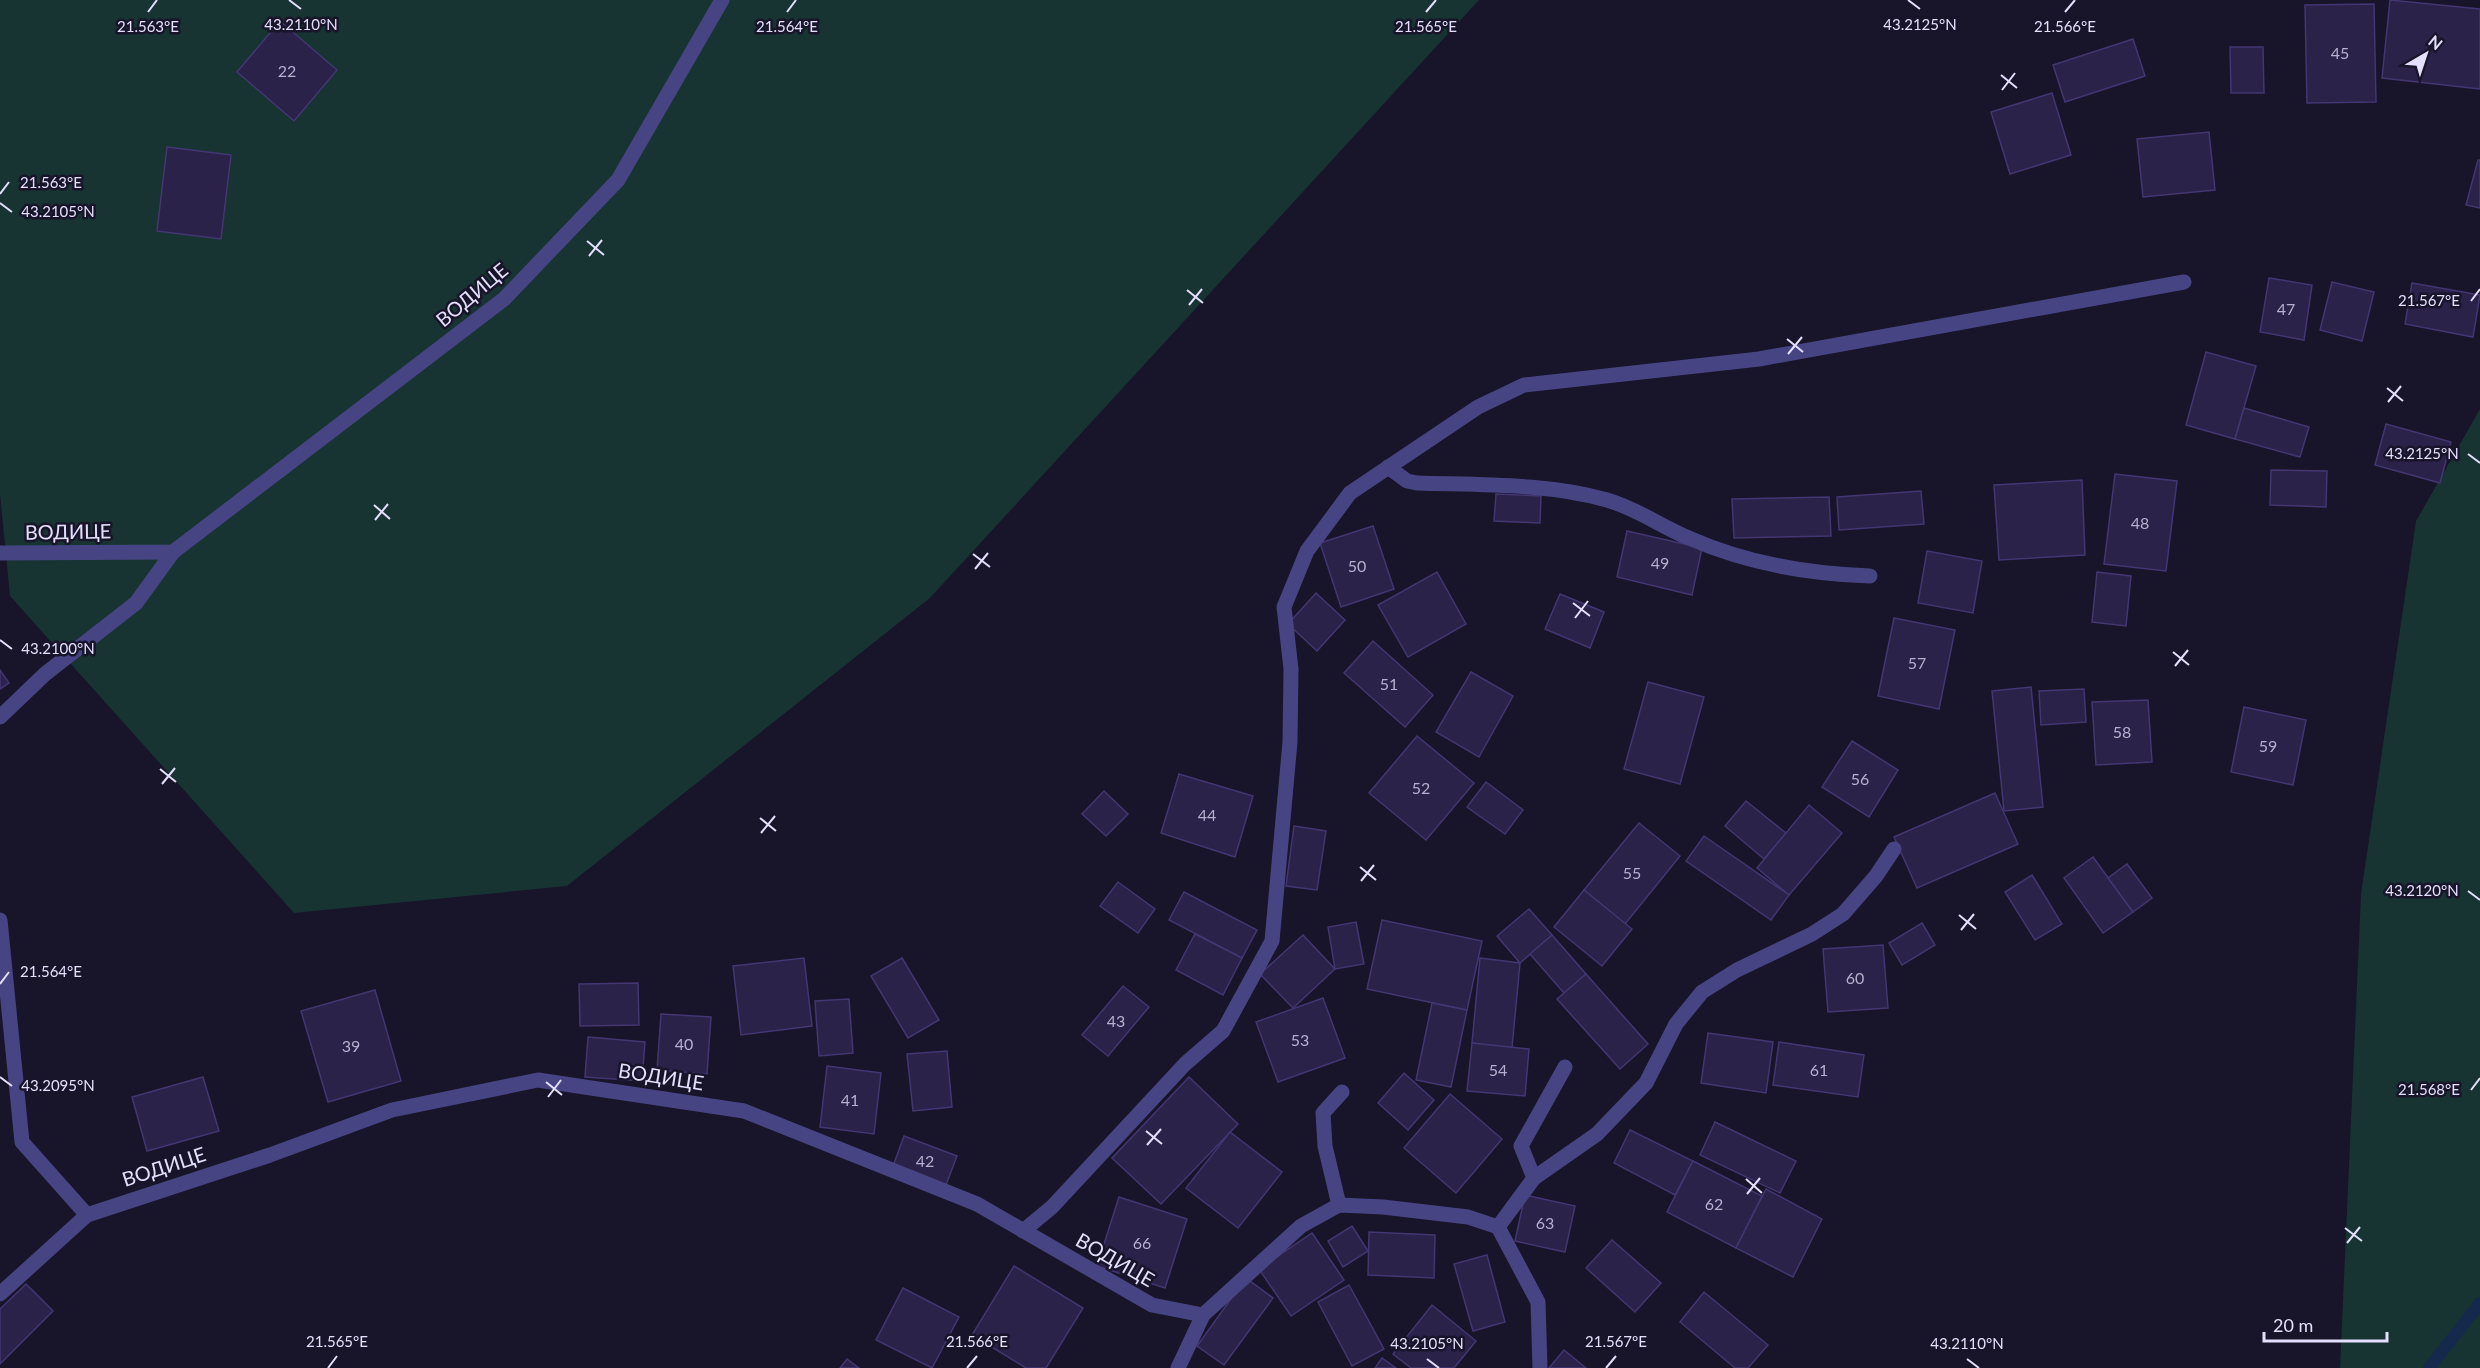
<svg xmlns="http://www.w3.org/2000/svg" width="2480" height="1368" viewBox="0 0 2480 1368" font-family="Lato,sans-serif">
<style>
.green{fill:#173332}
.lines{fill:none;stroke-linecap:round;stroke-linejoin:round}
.stream{stroke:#15294c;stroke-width:12}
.building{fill:#2a2248;stroke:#433672;stroke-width:1.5}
.service{stroke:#474483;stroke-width:15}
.minor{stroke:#474483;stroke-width:15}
.ticks{fill:none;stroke:#e3dffc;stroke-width:2}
.labels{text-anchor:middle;stroke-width:5;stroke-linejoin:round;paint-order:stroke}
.number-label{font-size:16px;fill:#b5b0cf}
.street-label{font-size:20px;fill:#e3dffc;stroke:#181429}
.ticks-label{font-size:15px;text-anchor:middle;fill:#e3dffc;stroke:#181429;stroke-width:5;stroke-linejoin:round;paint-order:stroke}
</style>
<rect width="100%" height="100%" fill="#181429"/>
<g class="green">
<polygon points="0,0 1479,0 930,598 567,886 294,913 10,596 0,494"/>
<polygon points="2480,409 2480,1368 2340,1368 2361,894 2416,521"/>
</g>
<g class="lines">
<polyline class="stream" points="2429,1368 2480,1303"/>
</g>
<g class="building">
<polygon points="2390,0 2480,9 2480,89 2382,78"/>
<polygon points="2374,4 2376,102 2307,103 2305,5"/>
<polygon points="280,21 337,70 294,121 237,72"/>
<polygon points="2133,39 2145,76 2065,102 2053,65"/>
<polygon points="2230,47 2263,47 2264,93 2231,93"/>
<polygon points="2052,93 2071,155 2010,174 1991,112"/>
<polygon points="2209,132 2215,190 2143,197 2137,139"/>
<polygon points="167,147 231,155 221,239 157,231"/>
<polygon points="2478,160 2480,160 2480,208 2466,205"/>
<polygon points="2269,278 2312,285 2304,340 2260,332"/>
<polygon points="2332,282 2374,292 2362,341 2320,330"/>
<polygon points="2412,283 2480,295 2473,337 2405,324"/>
<polygon points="2206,352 2256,366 2235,439 2186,425"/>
<polygon points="2244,408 2309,427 2300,457 2235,439"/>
<polygon points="2386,424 2451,442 2440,483 2375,465"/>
<polygon points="2271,470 2327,471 2326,507 2270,505"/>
<polygon points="2115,474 2177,481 2166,571 2104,564"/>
<polygon points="2082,480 2085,555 1999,560 1994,485"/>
<polygon points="1921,491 1924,524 1839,530 1837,497"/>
<polygon points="1496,494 1541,496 1540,523 1494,521"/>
<polygon points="1829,497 1831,536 1734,538 1732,499"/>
<polygon points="1373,526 1394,589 1341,607 1320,543"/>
<polygon points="1627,531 1702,548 1692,595 1617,577"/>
<polygon points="1927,551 1982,561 1973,613 1918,603"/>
<polygon points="1437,572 1466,624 1408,657 1378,605"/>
<polygon points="2097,572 2131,576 2126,626 2092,622"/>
<polygon points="1316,593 1345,620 1317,651 1288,624"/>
<polygon points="1560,594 1604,612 1590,648 1545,629"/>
<polygon points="1894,618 1955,630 1939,709 1878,696"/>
<polygon points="1373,641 1433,695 1405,727 1344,673"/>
<polygon points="0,670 9,683 0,689"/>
<polygon points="1471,672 1513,696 1479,757 1436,732"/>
<polygon points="1648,682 1704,697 1680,784 1624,769"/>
<polygon points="2031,687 2043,807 2004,811 1992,691"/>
<polygon points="2084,689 2086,722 2041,725 2039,691"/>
<polygon points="2148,700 2152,762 2096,765 2092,702"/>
<polygon points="2244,707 2306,720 2293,785 2231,772"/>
<polygon points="1417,736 1474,783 1426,840 1369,793"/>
<polygon points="1852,741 1898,770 1869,817 1822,787"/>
<polygon points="1179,774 1253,796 1235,857 1161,833"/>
<polygon points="1486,782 1523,810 1505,834 1467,807"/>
<polygon points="1104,791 1128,814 1106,836 1082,814"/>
<polygon points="1995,793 2018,844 1917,888 1894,837"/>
<polygon points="1746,801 1786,833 1764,859 1725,826"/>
<polygon points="1809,805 1842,833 1789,895 1757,868"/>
<polygon points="1639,823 1680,856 1625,924 1584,890"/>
<polygon points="1294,826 1326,831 1317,890 1286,886"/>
<polygon points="1704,836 1789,895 1771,920 1686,861"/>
<polygon points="2093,857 2133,912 2103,933 2064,878"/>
<polygon points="2127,864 2152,898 2133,912 2108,878"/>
<polygon points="2032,875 2062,924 2035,940 2005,892"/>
<polygon points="1118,882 1155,909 1138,933 1100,906"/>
<polygon points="1584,890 1632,929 1602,966 1554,927"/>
<polygon points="1184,892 1257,930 1242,958 1169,920"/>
<polygon points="1529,909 1552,935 1520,963 1497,936"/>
<polygon points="1382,920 1482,941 1467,1010 1367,989"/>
<polygon points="1356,922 1364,964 1335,969 1328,927"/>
<polygon points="1922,923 1935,945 1902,965 1889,943"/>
<polygon points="1195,934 1242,958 1223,995 1176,970"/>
<polygon points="1303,935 1335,969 1293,1008 1260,974"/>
<polygon points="1552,935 1586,974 1564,993 1530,954"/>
<polygon points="1883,945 1888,1008 1828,1012 1823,949"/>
<polygon points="804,958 812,1026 741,1035 733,966"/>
<polygon points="902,958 939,1020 908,1038 871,976"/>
<polygon points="1480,958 1520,963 1512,1048 1472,1043"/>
<polygon points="1586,974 1648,1044 1620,1069 1557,999"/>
<polygon points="638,983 639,1025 580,1026 579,984"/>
<polygon points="1123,986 1149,1007 1108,1056 1082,1035"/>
<polygon points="375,990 401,1081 328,1102 301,1011"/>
<polygon points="1323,998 1345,1058 1278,1082 1256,1022"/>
<polygon points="849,999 853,1053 819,1056 815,1001"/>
<polygon points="1432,1003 1467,1010 1451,1087 1416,1080"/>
<polygon points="661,1014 711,1017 707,1074 657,1070"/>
<polygon points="1708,1033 1773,1042 1766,1093 1701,1083"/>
<polygon points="588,1037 645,1042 642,1081 585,1077"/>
<polygon points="1779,1042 1864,1055 1858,1097 1773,1085"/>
<polygon points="1472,1043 1529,1049 1525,1096 1467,1091"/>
<polygon points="947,1051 952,1107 913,1111 907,1054"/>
<polygon points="827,1066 881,1073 874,1134 820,1127"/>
<polygon points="1404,1073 1434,1100 1408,1130 1378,1103"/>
<polygon points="203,1077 219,1131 147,1151 132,1097"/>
<polygon points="1189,1077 1238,1124 1161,1204 1112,1158"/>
<polygon points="1450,1094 1502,1139 1456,1193 1404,1148"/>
<polygon points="1715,1122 1796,1161 1780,1193 1700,1155"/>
<polygon points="1630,1130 1693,1161 1675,1195 1614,1163"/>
<polygon points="1230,1132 1282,1172 1238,1228 1186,1188"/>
<polygon points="904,1136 957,1156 946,1185 893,1166"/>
<polygon points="1693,1161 1762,1196 1736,1248 1667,1212"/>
<polygon points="1766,1189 1822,1219 1793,1277 1736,1248"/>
<polygon points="1525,1195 1575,1206 1565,1252 1515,1241"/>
<polygon points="1119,1197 1187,1219 1165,1288 1097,1266"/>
<polygon points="1352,1226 1368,1251 1343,1267 1328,1241"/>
<polygon points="1369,1232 1435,1235 1434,1278 1368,1275"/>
<polygon points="1312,1233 1344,1280 1291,1316 1259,1269"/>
<polygon points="1612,1240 1661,1283 1635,1312 1586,1268"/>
<polygon points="1487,1255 1505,1322 1473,1331 1454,1264"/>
<polygon points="1014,1266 1083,1308 1046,1368 1026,1368 972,1335"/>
<polygon points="1246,1278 1273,1298 1224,1365 1197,1346"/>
<polygon points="26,1284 53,1311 0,1364 0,1309"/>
<polygon points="1349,1285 1384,1349 1352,1366 1318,1302"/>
<polygon points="903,1288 959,1317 932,1368 876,1340"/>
<polygon points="1704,1292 1768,1345 1748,1368 1735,1368 1680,1322"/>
<polygon points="1432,1305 1476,1341 1454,1368 1411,1368 1393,1354"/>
<polygon points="1564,1350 1586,1368 1549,1368"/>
<polygon points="1382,1358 1396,1368 1375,1368"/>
<polygon points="847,1359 859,1368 840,1368"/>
</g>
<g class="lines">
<path class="service" d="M1388 467 1407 481 1417 483C1479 485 1546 483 1607 500 1636 508 1662 527 1689 538 1748 564 1807 574 1870 576"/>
<g class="minor">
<polyline points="0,553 173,552 504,299 618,180 722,0"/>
<polyline points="0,717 45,674 136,603 173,552"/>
<polyline points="0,920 22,1142 87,1215"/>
<polyline points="1534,1178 1521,1146 1565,1067"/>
<polyline points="1339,1205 1325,1146 1323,1113 1342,1092"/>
<polyline points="1498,1227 1534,1178 1597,1134 1646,1083 1676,1024 1702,992 1737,970 1812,934 1843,914 1876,876 1894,849"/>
<polyline points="1023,1231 1052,1207 1185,1064 1223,1031 1272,941 1290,742 1291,669 1284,607 1307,551 1350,493 1478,407 1524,385 1759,359 2184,282"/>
<polyline points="0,1294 87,1215 270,1155 392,1110 538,1080 744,1111 977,1204 1152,1305 1203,1315"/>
<polyline points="1178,1368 1203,1315 1301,1226 1339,1205 1383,1207 1468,1217 1498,1227 1538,1302 1540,1368"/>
</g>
</g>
<path class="ticks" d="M289 0 301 9M1908 0 1920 9M148 12 157 0M787 12 796 0M1426 12 1436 0M2065 12 2075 0M2001 75 2017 88M2002 90 2015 73M0 194 9 182M0 203 12 212M587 241 604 255M589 256 602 240M1187 290 1203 303M2471 301 2480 289M1189 305 1202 289M1787 339 1803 352M1788 354 1802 337M2387 388 2403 401M2388 402 2401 386M2468 454 2480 463M374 505 390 519M375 520 388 504M973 554 990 567M975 569 988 553M1573 603 1590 616M1575 618 1588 601M0 640 12 649M2173 652 2189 665M2175 666 2188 650M160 769 176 782M162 784 175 768M760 818 776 831M761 833 775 816M1360 867 1376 880M1361 881 1374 865M2468 891 2480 900M1959 915 1976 929M1961 930 1974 914M0 984 9 972M0 1077 12 1086M546 1082 562 1095M2471 1090 2480 1078M548 1097 561 1080M1146 1131 1162 1144M1147 1145 1161 1129M1746 1179 1762 1193M1747 1194 1760 1178M2345 1228 2362 1241M2347 1243 2360 1227M1427 1359 1439 1368M1967 1359 1979 1368M328 1368 337 1356M967 1368 977 1356M1606 1368 1616 1356"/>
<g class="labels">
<g class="number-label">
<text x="2340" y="59">45</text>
<text x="287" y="77">22</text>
<text x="2286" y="315">47</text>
<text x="2140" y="529">48</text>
<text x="1660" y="569">49</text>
<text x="1357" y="572">50</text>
<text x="1917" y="669">57</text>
<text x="1389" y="690">51</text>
<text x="2122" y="738">58</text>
<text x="2268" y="752">59</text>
<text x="1860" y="785">56</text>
<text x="1421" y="794">52</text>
<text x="1207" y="821">44</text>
<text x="1632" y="879">55</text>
<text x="1855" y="984">60</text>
<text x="1116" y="1027">43</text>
<text x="1300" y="1046">53</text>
<text x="684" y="1050">40</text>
<text x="351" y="1052">39</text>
<text x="1498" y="1076">54</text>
<text x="1819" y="1076">61</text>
<text x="850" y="1106">41</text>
<text x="925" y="1167">42</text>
<text x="1714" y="1210">62</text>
<text x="1545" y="1229">63</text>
<text x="1142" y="1249">66</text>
</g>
<g class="street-label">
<text transform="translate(472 295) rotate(-40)" y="7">ВОДИЦЕ</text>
<text transform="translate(68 532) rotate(-1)" y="7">ВОДИЦЕ</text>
<text transform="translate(661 1077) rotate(9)" y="7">ВОДИЦЕ</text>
<text transform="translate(164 1167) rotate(-18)" y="7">ВОДИЦЕ</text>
<text transform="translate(1115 1260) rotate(30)" y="7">ВОДИЦЕ</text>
</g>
</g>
<g class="ticks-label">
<text x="301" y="30">43.2110°N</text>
<text x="1920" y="30">43.2125°N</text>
<text x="148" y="32">21.563°E</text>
<text x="1426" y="32">21.565°E</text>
<text x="2065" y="32">21.566°E</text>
<text x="787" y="32">21.564°E</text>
<text x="51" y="188">21.563°E</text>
<text x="58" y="217">43.2105°N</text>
<text x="2429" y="306">21.567°E</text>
<text x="2422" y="459">43.2125°N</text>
<text x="58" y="654">43.2100°N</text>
<text x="2422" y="896">43.2120°N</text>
<text x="51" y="977">21.564°E</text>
<text x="58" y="1091">43.2095°N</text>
<text x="2429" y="1095">21.568°E</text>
<text x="337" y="1347">21.565°E</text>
<text x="977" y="1347">21.566°E</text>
<text x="1616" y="1347">21.567°E</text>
<text x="1427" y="1349">43.2105°N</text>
<text x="1967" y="1349">43.2110°N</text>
</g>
<g transform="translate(2426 54) rotate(39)" stroke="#181429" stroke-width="4.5" paint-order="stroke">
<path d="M0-4.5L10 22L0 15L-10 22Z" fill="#e3dffc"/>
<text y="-9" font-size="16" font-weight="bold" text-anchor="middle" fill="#e3dffc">N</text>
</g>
<path d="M2264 1332v9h123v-9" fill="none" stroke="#e3dffc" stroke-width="3"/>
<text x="2273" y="1332" font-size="18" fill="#e3dffc" stroke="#181429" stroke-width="4.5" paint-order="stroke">20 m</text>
</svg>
